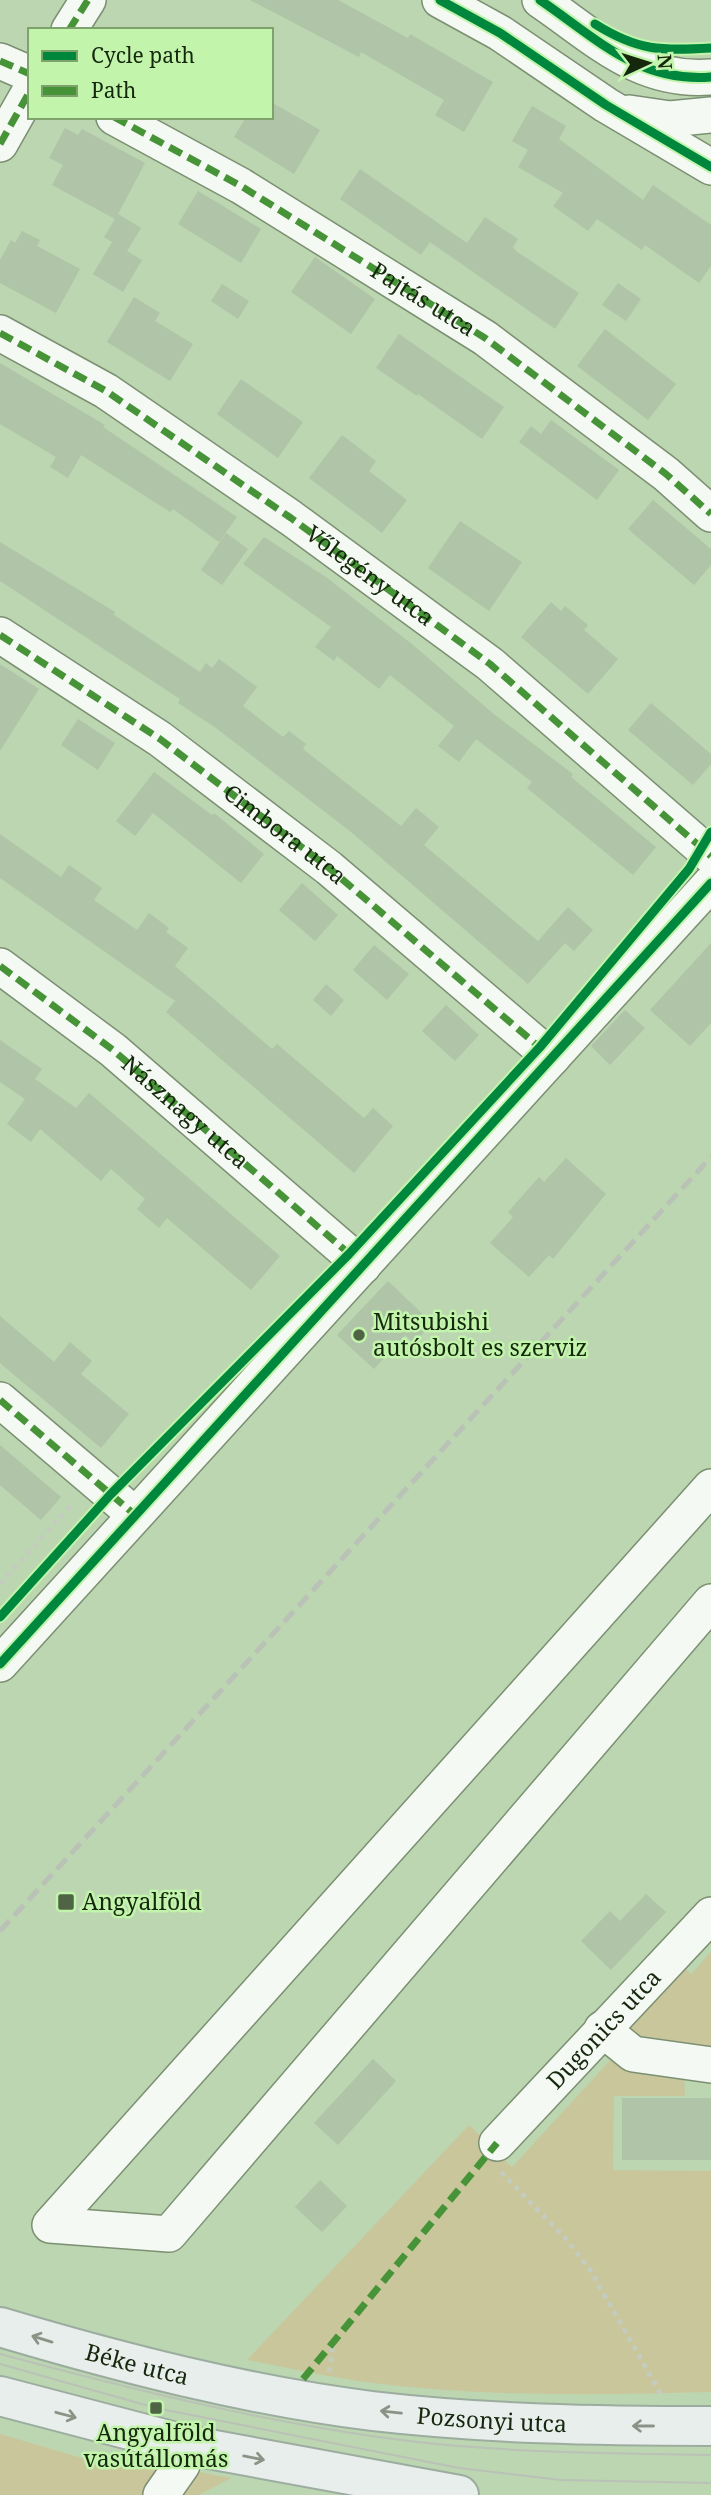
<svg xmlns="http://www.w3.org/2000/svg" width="711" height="2495" viewBox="0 0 711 2495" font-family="'Noto Serif',serif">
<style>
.green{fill:#cac69c}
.building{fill:#b0c4a8}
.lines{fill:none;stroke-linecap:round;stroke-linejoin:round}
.minor-casing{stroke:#7b9072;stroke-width:38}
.major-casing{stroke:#9cada0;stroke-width:42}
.path{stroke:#c4ccc0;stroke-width:4.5;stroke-dasharray:5 5;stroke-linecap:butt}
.minor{stroke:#f5f9f3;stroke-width:35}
.major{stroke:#e8eeec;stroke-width:38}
.tram{stroke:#bac1b7;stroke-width:2}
.rail{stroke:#bac1b7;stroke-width:5;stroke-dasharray:14 7;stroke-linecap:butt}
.quiet{stroke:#479438;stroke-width:7;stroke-dasharray:14 7;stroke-linecap:butt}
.cycleway-casing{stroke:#c2f4ac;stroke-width:13}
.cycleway{stroke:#00873e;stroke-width:9}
.oneway{stroke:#899487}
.poi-dot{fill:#4f6445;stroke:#c2f4ac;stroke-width:2.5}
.labels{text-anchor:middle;stroke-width:5;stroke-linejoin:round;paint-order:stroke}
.street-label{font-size:23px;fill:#15270c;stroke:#c2f4ac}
.poi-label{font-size:23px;fill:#15270c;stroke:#c2f4ac;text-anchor:start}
</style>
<rect width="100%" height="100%" fill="#bbd6b0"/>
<g class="green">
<polygon points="711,1952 711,2049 643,2050 618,2027 677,1961 691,1974"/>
<path d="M616 2054 684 2074 685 2096H614L613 2170 711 2171V2392C599 2395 484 2397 373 2383 331 2378 289 2368 247 2360L469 2125 512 2167Z"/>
<polygon points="0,2434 92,2461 146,2462 231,2478 199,2495 0,2495"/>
</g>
<g class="building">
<polygon points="250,0 338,0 408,38 410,34 493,82 464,132 435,115 444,100 361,52 359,57"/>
<polygon points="271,102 320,130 294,174 234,137 246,117 271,117"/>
<polygon points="532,106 566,126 559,139 643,200 653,185 711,225 711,266 699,283 645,245 642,250 597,219 588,231 553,206 563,193 518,167 528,150 512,141"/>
<polygon points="65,128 78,135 82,129 145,163 118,214 141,228 127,251 142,260 123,292 93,274 112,242 104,237 115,219 52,185 63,165 49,158"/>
<polygon points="360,169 467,243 485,217 518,239 513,247 516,251 579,293 555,329 430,242 421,255 340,199"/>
<polygon points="198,191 261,229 241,263 178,224"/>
<polygon points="22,231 40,240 37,246 80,269 56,313 0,283 0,260 11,240 15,243"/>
<polygon points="315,257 375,299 351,334 291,292"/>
<polygon points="618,283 641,299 626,321 602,305"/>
<polygon points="222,284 249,301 238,319 211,301"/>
<polygon points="134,297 160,313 155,321 193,344 170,381 107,342"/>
<polygon points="605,329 676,384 648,420 577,366"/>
<polygon points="399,334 504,407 482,439 418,394 417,396 376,368"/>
<polygon points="0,363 105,425 103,427 237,517 219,542 173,509 170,512 81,455 68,478 50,467 56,457 0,424"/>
<polygon points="241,379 303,422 278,458 217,414"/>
<polygon points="551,420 619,470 597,500 519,442 531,426 541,434"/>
<polygon points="342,435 376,461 369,471 407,500 382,533 309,478"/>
<polygon points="653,500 711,549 711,565 694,585 628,529"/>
<polygon points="460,521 522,562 489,611 428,568"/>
<polygon points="226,533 248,549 222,585 201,570"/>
<polygon points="264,537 326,577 413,645 495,715 573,774 571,777 656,847 633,875 527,788 532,782 476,739 459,762 438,746 454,726 390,675 379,689 337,656 334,661 315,647 331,627 243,564"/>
<polygon points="0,542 115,612 114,615 200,672 206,663 212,668 219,659 257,687 243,706 283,737 289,731 306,744 303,749 401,826 416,808 439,827 424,845 538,941 568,907 593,930 574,951 565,943 528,984 351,832 216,728 178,703 180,699 0,581"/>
<polygon points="551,602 561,611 565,606 588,625 584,630 618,659 588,694 521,637"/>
<polygon points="0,664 39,689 0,751"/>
<polygon points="651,703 711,754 711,764 693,785 628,730"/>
<polygon points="78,719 115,743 98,770 61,745"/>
<polygon points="154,772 212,815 214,813 264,854 241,883 153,813 135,836 116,821"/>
<polygon points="0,834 61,877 69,865 102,888 94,900 137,930 149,913 169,928 166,932 188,948 175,966 272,1049 277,1044 364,1118 373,1108 393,1126 354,1173 166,1012 175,1001 0,878"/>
<polygon points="302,883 338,915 315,941 279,910"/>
<polygon points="711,943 711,1023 690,1046 650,1010"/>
<polygon points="374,945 409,974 387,1000 353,970"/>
<polygon points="326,984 344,1000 331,1016 313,1000"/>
<polygon points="446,1005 479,1035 455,1061 422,1031"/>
<polygon points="625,1010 645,1028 610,1065 591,1046"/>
<polygon points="0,1040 42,1069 35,1079 76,1108 89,1093 280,1256 251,1290 167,1218 159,1228 137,1209 145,1199 111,1169 101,1181 40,1129 31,1142 7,1124 25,1099 0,1082"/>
<polygon points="566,1158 606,1194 553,1259 549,1255 529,1277 490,1243 513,1217 508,1212 539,1177 544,1182"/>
<polygon points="388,1281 432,1323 414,1343 405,1335 374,1369 337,1335"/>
<polygon points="0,1316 54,1362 70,1342 92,1361 81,1374 129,1414 101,1448 0,1363"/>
<polygon points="0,1445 61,1497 41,1520 0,1485"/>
<polygon points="646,1894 666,1912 611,1970 581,1941 610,1911 620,1921"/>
<polygon points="373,2059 396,2081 338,2145 314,2123"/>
<rect x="622" y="2098" width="89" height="62"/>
<polygon points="320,2180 347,2206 322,2232 295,2207"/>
</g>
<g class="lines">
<g class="minor-casing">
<g id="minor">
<polyline points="440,0 500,33 606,105 711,167"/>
<path d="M540 0C596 38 639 83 711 77"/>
<polyline points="69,30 88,0"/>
<polyline points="0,61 30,74"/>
<polyline points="629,113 670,119 711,115"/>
<path id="s1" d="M114 117 241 186 485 338 666 474 711 514"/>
<polyline points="0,144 30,91"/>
<polyline points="0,333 106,391 291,518 490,664 711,856"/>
<polyline points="0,635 160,739 329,868 552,1058"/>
<polyline points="0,966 113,1050 363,1266"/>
<polyline points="0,1400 134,1514"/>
<polyline points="711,1487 50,2225 169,2234 711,1602"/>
<polyline points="0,1664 711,883"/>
<polyline points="602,2029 633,2054 711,2065"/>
<path id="s2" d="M497 2143 711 1915"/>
<polyline points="161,2495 182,2465 187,2445"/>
</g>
</g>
<g class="major-casing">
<g id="major">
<path id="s3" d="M0 2327C121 2363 246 2395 372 2411 485 2424 597 2426 711 2426"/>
<polyline points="0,2396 187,2445 459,2495"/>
</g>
</g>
<g class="path">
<polyline points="0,1584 74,1502"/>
<polyline points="501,2172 565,2238 589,2268 662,2396"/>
<polyline points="329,2372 333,2345"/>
</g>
<use href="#minor" class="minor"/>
<use href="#major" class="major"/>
<g class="tram">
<path d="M0 2354C134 2390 271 2424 409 2441 509 2453 610 2453 711 2455"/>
<polyline points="0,2364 156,2408 459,2468 561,2480 711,2483"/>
</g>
<polyline class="rail" points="0,1931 711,1157"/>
<g class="quiet">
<polyline points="69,30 88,0"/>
<polyline points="0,61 30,74"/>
<polyline points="114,117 241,186 485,338 666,474 711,514"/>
<polyline points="0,144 30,91"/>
<path id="s4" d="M0 333 106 391 291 518 490 664 711 856"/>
<path id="s5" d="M0 635 160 739 329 868 544 1051"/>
<path id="s6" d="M0 966 113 1050 353 1257"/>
<polyline points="0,1400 134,1514"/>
<polyline points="303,2379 497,2143"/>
</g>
<g class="cycleway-casing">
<g id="cycleway">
<polyline points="440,0 500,33 606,105 711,167"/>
<path d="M540 0C596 38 639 83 711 77"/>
<path d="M595 24C638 51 661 51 711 48"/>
<polyline points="0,1617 110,1495 349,1254 540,1047 689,869 711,832"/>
<polyline points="0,1664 711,883"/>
</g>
</g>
<use href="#cycleway" class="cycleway"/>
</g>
<defs><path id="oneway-shaft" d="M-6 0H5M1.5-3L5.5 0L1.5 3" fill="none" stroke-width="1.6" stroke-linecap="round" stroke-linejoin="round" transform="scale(1.75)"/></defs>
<g class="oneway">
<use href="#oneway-shaft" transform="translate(42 2339) rotate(-163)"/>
<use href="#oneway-shaft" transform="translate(391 2412) rotate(-174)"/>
<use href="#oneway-shaft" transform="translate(66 2415) rotate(15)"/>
<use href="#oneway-shaft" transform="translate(643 2426) rotate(-180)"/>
<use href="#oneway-shaft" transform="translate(254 2458) rotate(11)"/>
</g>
<g class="poi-dot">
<circle cx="359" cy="1335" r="7"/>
<rect x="57" y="1893" width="18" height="18" rx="3.5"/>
<rect x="149" y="2401" width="14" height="14" rx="3.5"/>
</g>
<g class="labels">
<g class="street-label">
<text dy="8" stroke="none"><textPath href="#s1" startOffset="359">Pajtás utca</textPath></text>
<text dy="8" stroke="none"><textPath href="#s4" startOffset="443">Vőlegény utca</textPath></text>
<text dy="8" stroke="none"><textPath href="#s5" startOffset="348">Cimbora utca</textPath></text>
<text dy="8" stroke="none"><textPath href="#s6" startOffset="236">Násznagy utca</textPath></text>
<text dy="8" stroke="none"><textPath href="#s2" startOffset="156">Dugonics utca</textPath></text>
<text dy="8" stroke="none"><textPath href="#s3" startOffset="142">Béke utca</textPath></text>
<text dy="8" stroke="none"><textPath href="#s3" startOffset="502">Pozsonyi utca</textPath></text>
</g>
<g class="poi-label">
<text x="373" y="1330">Mitsubishi<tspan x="373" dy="26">autósbolt es szerviz</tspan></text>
<text x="82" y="1910">Angyalföld</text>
<text x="156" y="2441" text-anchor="middle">Angyalföld<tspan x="156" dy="26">vasútállomás</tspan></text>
</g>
</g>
<rect x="28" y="28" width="245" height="91" fill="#c2f4ac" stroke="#7da26c" stroke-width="2"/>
<rect x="42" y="51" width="35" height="10" fill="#00873e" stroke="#7da26c" stroke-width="2"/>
<text x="91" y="63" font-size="21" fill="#15270c">Cycle path</text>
<rect x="42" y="86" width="35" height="10" fill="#479438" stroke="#7da26c" stroke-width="2"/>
<text x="91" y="98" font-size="21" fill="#15270c">Path</text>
<g transform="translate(648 63) rotate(86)" stroke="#c2f4ac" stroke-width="5" paint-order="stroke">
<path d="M0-5L12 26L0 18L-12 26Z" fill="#15270c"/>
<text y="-10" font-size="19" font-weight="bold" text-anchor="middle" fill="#15270c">N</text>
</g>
</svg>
